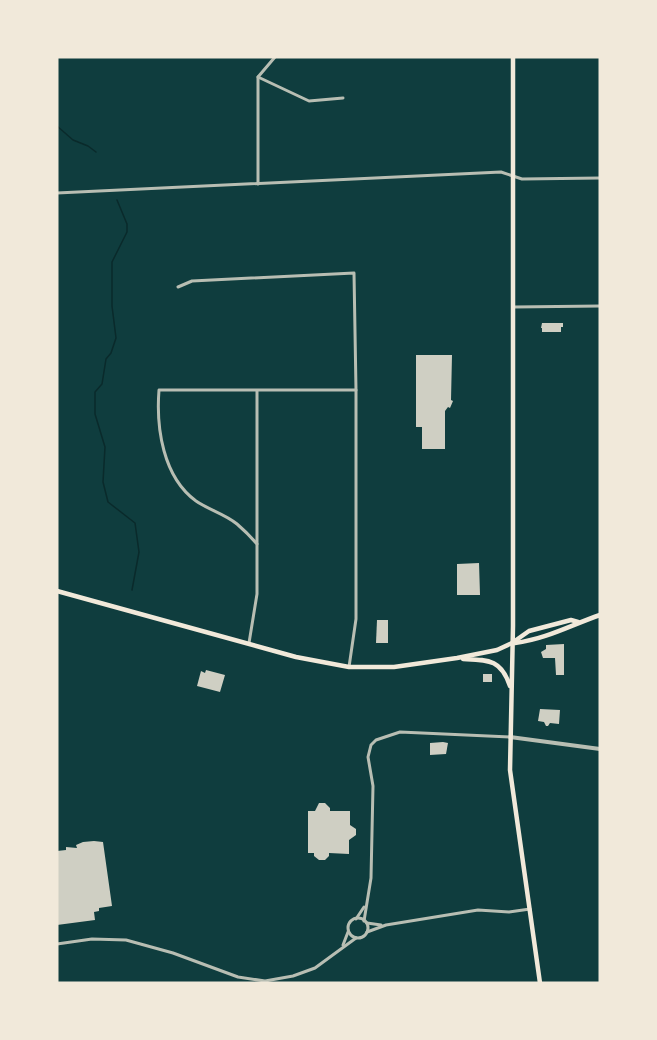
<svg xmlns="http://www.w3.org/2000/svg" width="657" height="1040" viewBox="0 0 657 1040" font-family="Figtree,sans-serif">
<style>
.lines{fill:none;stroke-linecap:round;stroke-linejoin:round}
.stream{stroke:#0a2a2b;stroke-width:1.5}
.building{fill:#cfcfc3}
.minor{stroke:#b8beb3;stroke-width:3}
.tertiary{stroke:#b8beb3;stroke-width:4}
.primary{stroke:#f1e9da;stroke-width:4.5}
</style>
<rect width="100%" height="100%" fill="#0f3d3e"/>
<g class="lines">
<g class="stream">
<polyline points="57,126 73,140 88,146 96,152"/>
<polyline points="117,200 127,224 127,232 112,262 112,306 116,338 111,353 106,359 102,384 95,392 95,414 105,447 103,482 108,502 135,523 139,552 132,590"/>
</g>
</g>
<g class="building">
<polygon points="542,323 563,323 563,327 561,327 561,332 542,332 542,328 541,328"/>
<polygon points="416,355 452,355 451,400 453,401 450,408 448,407 445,411 445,449 422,449 422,427 416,427"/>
<polygon points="479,563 480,595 457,595 457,564"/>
<polygon points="377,620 388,620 388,643 376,643"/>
<polygon points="564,644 564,675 556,675 555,658 543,658 541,652 546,649 546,645"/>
<polygon points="206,670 225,675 220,692 197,686 201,671 205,673"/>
<rect x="483" y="674" width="9" height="8"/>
<polygon points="540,709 560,710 559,724 550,723 548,726 546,726 544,722 538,721"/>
<polygon points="443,742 448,743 446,754 430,755 430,743"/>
<polygon points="319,803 325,803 330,808 330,811 350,811 350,825 356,829 356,835 349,840 349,854 329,853 329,856 325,860 319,860 314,856 314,853 308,853 308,811 315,811"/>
<polygon points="94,841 103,842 112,906 99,908 99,911 94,912 95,920 57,925 57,851 66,850 66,847 77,848 76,845 83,842"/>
</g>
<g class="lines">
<g class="minor">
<polyline points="258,77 309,101 343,98"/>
<polyline points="258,184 258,77 275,57"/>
<polyline points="57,193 501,172 522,179 600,178"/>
<polyline points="178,287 192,281 354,273 356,390 356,619 349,667"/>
<polyline points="514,307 600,306"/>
<path d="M257 544C251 537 244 530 237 524 225 514 209 510 196 501 163 477 156 428 159 390H356"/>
<polyline points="249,643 257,594 257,391"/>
<circle cx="358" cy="928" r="10"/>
<polyline points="356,919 364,907"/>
<polyline points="364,921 371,878 373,786 368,757 371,745 376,740 400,732 510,737"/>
<polyline points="367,923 381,925"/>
<polyline points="367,932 386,925 478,910 509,912 530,909"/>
<polyline points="57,944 92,939 126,940 173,953 238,977 265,981 293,976 315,968 356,938"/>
<polyline points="343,945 348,932"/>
</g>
<polyline class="tertiary" points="510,737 600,749"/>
<g class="primary">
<polyline points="513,57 513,626 510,770 540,983"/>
<polyline points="57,591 296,657 349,667 394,667 457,658 497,650 512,643 529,631 571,620 578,622"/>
<path d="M515 643C546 639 571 625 600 615"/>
<path d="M463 659C488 660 501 659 510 686"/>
</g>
</g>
<rect width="657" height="1040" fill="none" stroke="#f1e9da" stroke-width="117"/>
</svg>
